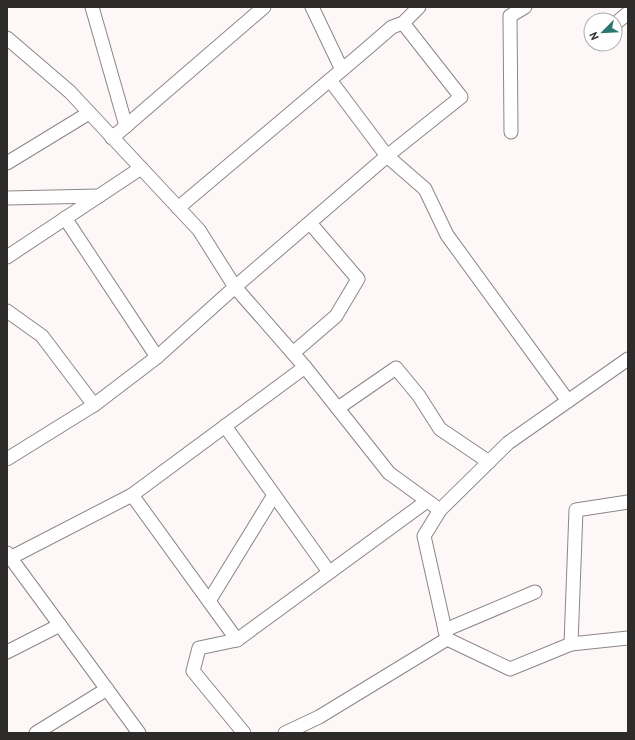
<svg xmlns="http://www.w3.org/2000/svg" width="635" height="740" viewBox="0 0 635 740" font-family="'PT Sans',sans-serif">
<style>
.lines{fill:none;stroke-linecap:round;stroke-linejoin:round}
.minor-casing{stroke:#8c8687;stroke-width:15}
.minor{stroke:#fff;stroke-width:13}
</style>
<rect width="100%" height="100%" fill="#fef7f8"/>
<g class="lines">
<g class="minor-casing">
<g id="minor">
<polyline points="92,7 126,126"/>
<polyline points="312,7 342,70"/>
<polyline points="616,23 628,13"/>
<polyline points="7,38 70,92 199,230 235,287 305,367 389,473 440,510 508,443 628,359"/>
<polyline points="330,80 387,156 425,189 447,235 568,401"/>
<polyline points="511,132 510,16 525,7"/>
<polyline points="112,138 264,7"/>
<polyline points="7,163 89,113"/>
<polyline points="7,198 99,196"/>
<polyline points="178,208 356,58 392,27 403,23 419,7"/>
<polyline points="65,218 157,357"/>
<polyline points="7,257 141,168"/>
<polyline points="7,311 42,336 94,405"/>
<polyline points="293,353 336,316 358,279 310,223"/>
<polyline points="338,408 396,368 419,396 440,429 489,462"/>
<polyline points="225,426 329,572"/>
<polyline points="7,459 94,405 157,357 235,287 387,156 461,97 403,23"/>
<polyline points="132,495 237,640"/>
<polyline points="7,553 139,733"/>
<polyline points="10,558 132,495 305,367"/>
<polyline points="209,601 274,495"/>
<polyline points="445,630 535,592"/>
<polyline points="447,639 510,669 571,644 628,638"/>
<polyline points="571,644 576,510 628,502"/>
<polyline points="7,652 60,625"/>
<polyline points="36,733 107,689"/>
<polyline points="244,733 193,671 199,648 237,640 427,501"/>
<polyline points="285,733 319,717 447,639 424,536 440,510"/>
</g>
</g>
<use href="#minor" class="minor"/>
</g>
<rect width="635" height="740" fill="none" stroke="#2e2b2b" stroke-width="16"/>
<g transform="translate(603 32) rotate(246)"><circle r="19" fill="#ffffff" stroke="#abaaaa"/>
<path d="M0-3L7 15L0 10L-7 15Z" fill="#2e7671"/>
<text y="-6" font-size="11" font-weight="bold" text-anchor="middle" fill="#2e2b2b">N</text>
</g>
</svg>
